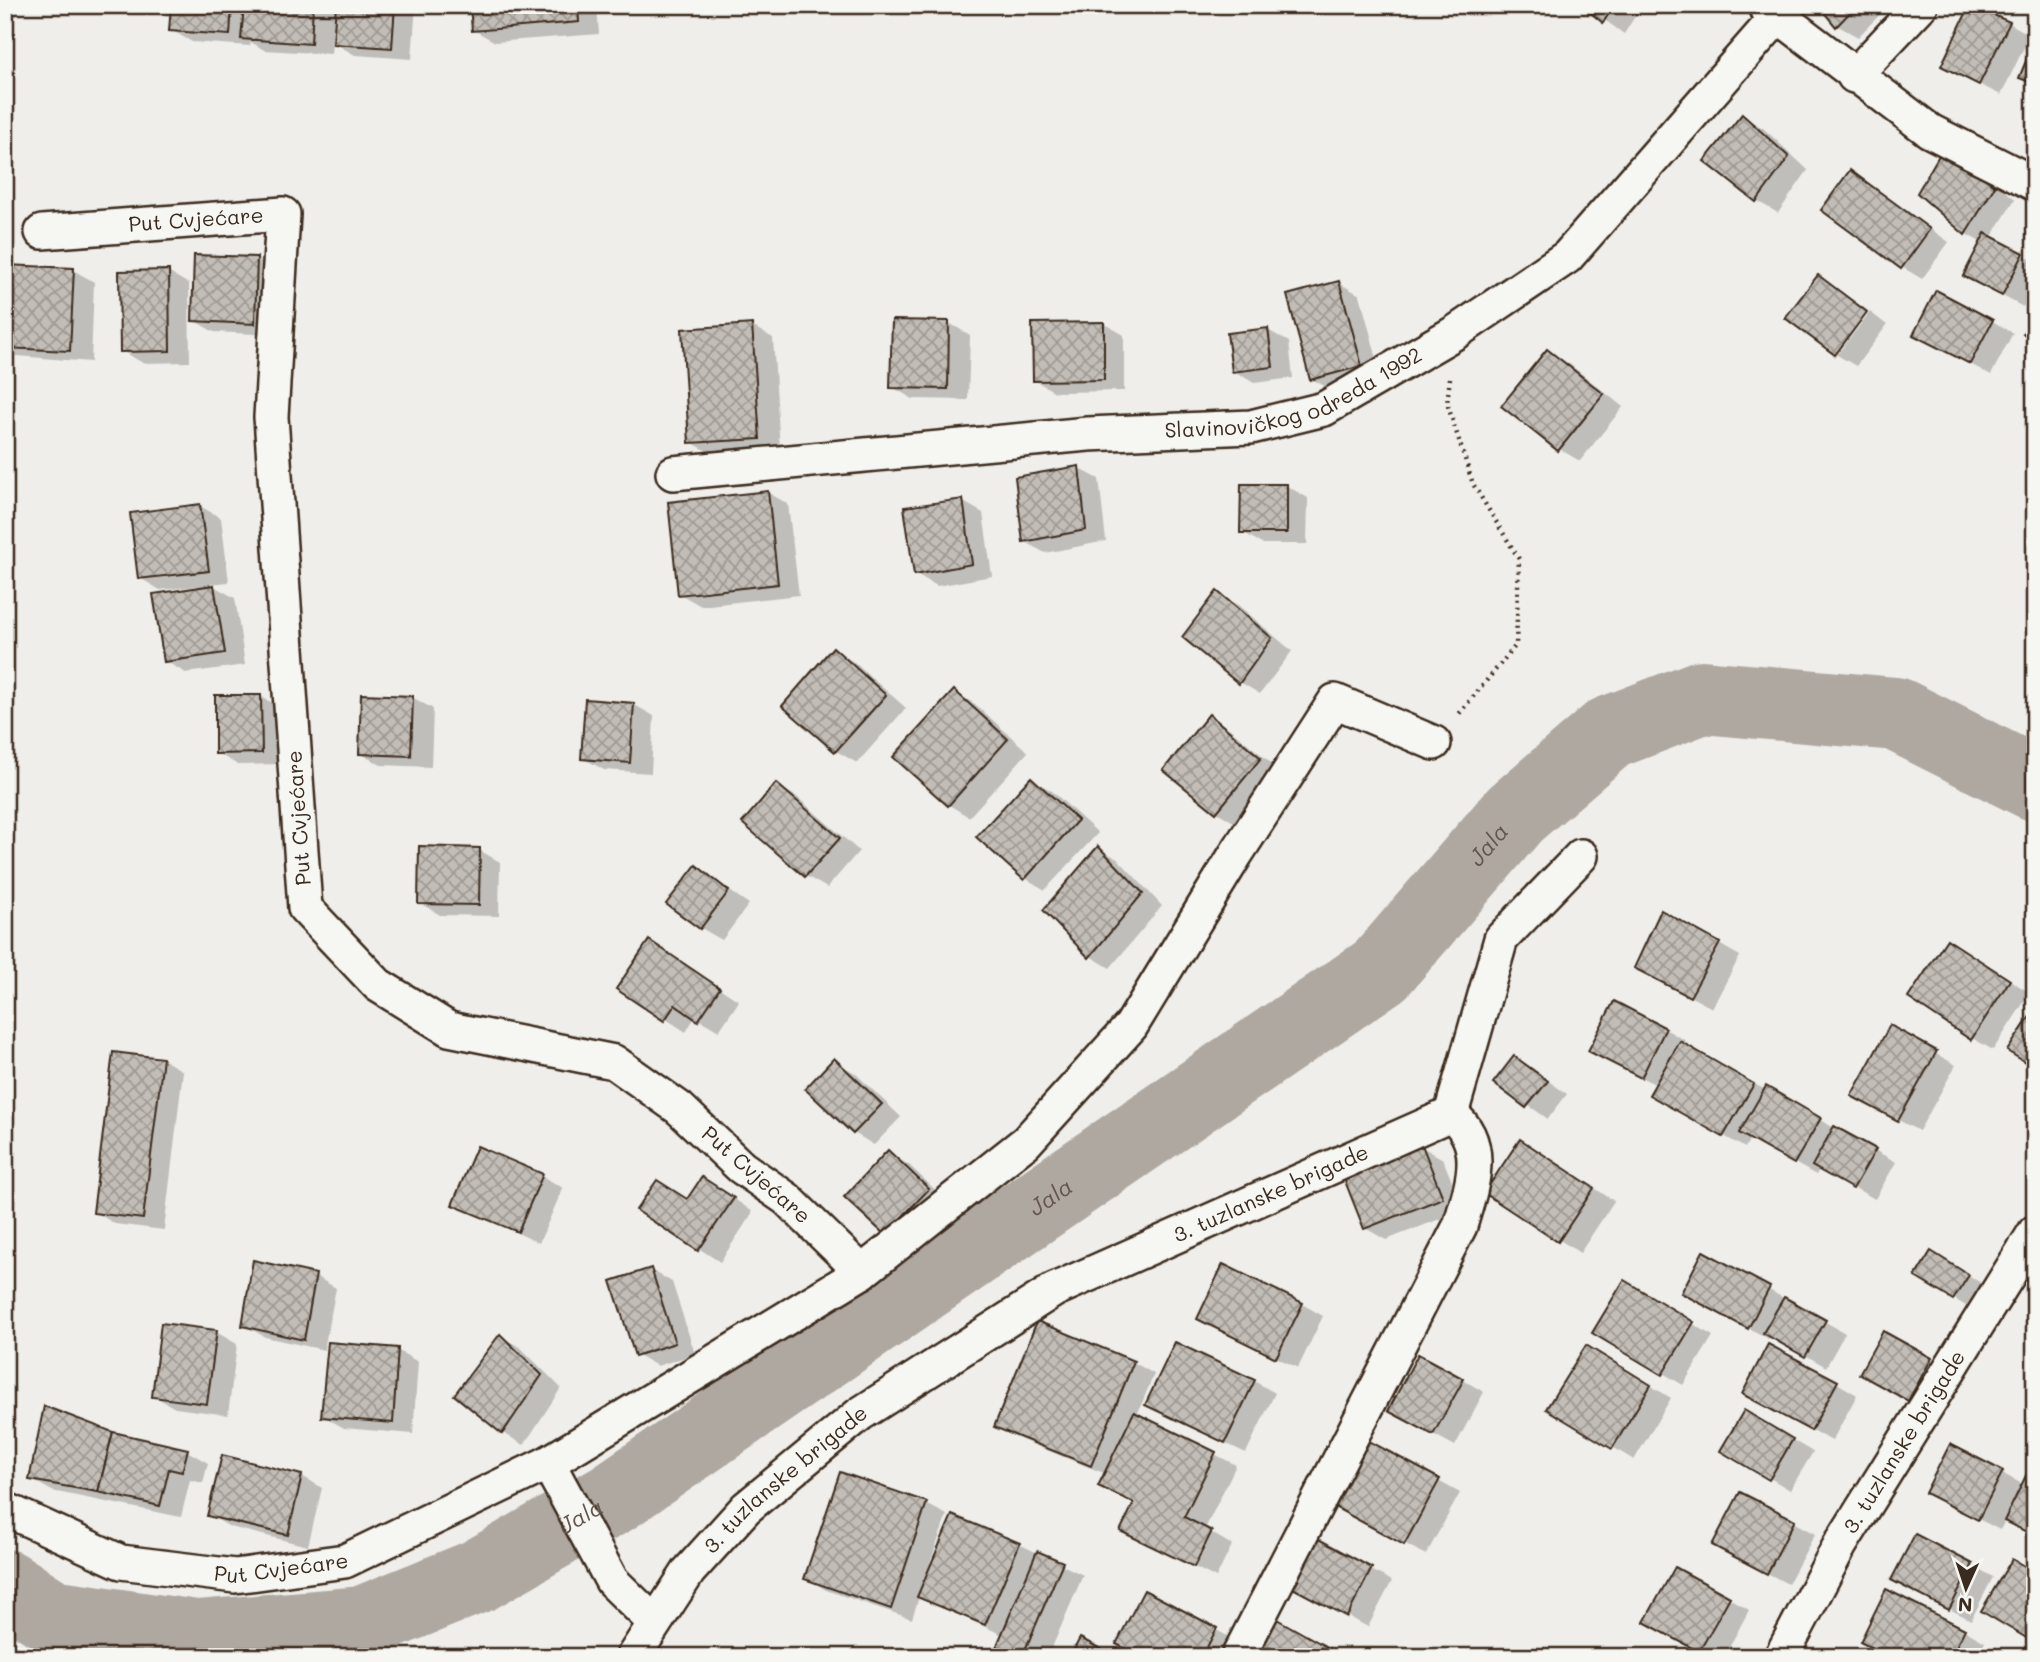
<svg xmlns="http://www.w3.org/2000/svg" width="2040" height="1662" viewBox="0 0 2040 1662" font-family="Mali,sans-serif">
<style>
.shadow{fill:#0003}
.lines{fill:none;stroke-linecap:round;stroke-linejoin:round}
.river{stroke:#afa8a1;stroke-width:74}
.building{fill:url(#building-cross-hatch);stroke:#3b2a1e;stroke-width:2}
.minor-casing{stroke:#3b2a1e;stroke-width:38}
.path{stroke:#3b2a1e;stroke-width:4.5;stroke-dasharray:2 5;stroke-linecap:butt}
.minor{stroke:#f6f6f2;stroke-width:33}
.labels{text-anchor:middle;stroke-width:5;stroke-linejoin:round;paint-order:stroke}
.street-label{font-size:21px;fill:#3b2a1e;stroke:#f6f6f2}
.water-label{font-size:23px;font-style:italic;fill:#64564c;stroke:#f6f6f2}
</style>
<defs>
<pattern id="building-cross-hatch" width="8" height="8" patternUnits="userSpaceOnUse" patternTransform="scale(1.75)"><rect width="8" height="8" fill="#c2bdb7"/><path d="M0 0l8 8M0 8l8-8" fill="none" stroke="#9f9a94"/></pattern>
</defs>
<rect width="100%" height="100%" fill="#efeeea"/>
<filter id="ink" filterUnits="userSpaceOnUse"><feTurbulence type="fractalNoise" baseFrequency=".0143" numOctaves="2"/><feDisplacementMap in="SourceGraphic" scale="14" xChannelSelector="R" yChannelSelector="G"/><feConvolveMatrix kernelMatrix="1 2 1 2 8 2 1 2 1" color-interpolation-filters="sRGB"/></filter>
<g filter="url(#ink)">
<g class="shadow">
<polygon points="173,5 416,5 412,59 355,55 332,42 331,54 264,50 251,42 250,46 192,42 171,30"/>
<polygon points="472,5 597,5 599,34 495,42 474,30"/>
<polygon points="1584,5 1642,5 1624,34"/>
<polygon points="1820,5 1889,5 1858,37 1838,26"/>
<polygon points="2009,23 2030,35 2001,95 1964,77"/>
<polygon points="1742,116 1763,128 1808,170 1778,213 1757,201 1707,161"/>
<polygon points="1966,159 2015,199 1991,238 2035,261 2035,284 2023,307 1986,287 1982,243 1966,234 1919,193"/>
<polygon points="1850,172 1949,242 1922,279 1902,267"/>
<polygon points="257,259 278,271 275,335 214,332 193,320"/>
<polygon points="5,267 73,270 94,282 91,362 5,355"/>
<polygon points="168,272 189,284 190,362 143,363 122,351"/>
<polygon points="1819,277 1867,310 1834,353"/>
<polygon points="1339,283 1360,295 1382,378 1333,391 1312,379"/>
<polygon points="1870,312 1887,325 1856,366 1837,355"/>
<polygon points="1992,321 2013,333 1991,375 1936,346"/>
<polygon points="949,323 970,335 968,400 913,399 892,387"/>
<polygon points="1103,323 1124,335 1124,391 1055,392 1034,380"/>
<polygon points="752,326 773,338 780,450 712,454 691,442"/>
<polygon points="1268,330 1289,342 1293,378 1254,383 1234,371"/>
<polygon points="1548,351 1568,363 1623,407 1580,461 1559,449"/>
<polygon points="1078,468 1099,479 1106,541 1045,553 1024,541"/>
<polygon points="1287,486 1308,498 1307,544 1263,544 1242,532"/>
<polygon points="767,492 788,504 799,595 701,606 680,594"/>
<polygon points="962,501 983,513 992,576 937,586 916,574"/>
<polygon points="200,506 221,518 229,582 210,584 235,598 245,665 186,673 165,661 198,586 160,590 140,578"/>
<polygon points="1217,593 1238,605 1292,651 1260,694 1240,682"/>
<polygon points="833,650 854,662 906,708 857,763 836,751 784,705"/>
<polygon points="954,692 975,704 1028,752 969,817 949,805"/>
<polygon points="260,696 281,708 282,764 238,765 217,753"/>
<polygon points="412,697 433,709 431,767 381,765 360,753"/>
<polygon points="633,704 654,716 651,773 604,770 583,758"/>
<polygon points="1209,717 1230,729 1281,771 1237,824 1217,812"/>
<polygon points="1031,779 1052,791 1098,833 1045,890 1025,878"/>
<polygon points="776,785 797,797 859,851 827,888 806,876"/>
<polygon points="1099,848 1119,860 1162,906 1110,968 1090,956"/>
<polygon points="479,850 500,862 499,916 440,915 420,903"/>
<polygon points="696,868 749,904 722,940 701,928"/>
<polygon points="650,942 739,1001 719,1031 695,1017 686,1032 618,988"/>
<polygon points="1719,944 1740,956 1712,1008 1657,979"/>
<polygon points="1968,953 2030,993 1993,1050 1972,1038"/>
<polygon points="1890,1028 1956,1065 1919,1131 1874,1107"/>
<polygon points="1665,1029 1686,1041 1684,1045 1896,1162 1875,1199 1819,1169 1816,1175 1750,1138 1745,1148 1651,1094 1657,1085 1611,1063"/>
<polygon points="1515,1058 1567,1094 1548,1119 1496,1083"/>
<polygon points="162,1059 183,1071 164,1230 115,1224 95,1212"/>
<polygon points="834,1061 855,1073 901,1117 874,1145 854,1133"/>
<polygon points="1422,1147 1443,1159 1463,1210 1386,1240 1365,1228"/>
<polygon points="888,1153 909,1165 948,1202 886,1233"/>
<polygon points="1541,1153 1614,1201 1580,1253 1486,1193"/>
<polygon points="542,1176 563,1188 539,1243 454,1204"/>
<polygon points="723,1191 753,1212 720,1262 639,1210"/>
<polygon points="1704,1253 1845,1333 1826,1367 1771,1335 1769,1339 1704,1304"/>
<polygon points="1952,1265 1989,1288 1974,1311 1917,1276"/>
<polygon points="651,1270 672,1282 695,1354 657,1366 636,1354"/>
<polygon points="315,1276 336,1288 324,1350 265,1337 244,1325"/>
<polygon points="1645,1295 1713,1336 1683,1385 1594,1332"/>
<polygon points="1302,1304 1323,1316 1298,1368 1199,1319"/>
<polygon points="216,1332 237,1344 228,1415 175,1408 154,1396"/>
<polygon points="1884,1333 1951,1371 1929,1411 1862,1373"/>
<polygon points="500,1336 521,1348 561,1388 524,1445 503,1433 456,1394"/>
<polygon points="397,1350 418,1362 413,1434 344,1428 323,1416"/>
<polygon points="1607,1359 1671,1398 1634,1460 1549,1409"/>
<polygon points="1133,1362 1154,1374 1137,1415 1236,1465 1205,1529 1232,1545 1216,1578 1122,1530 1135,1504 1100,1485 1106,1474 1017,1438 996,1426"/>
<polygon points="1463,1380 1484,1392 1455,1446 1411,1422"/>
<polygon points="1254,1381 1275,1393 1246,1453 1168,1416"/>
<polygon points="1837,1383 1857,1395 1832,1441 1765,1405"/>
<polygon points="1744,1412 1813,1452 1790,1490 1722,1450"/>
<polygon points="112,1433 187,1451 208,1463 203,1483 190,1480 181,1517 52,1491 31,1479"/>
<polygon points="1368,1442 1460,1493 1426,1555 1354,1516"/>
<polygon points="1951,1446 2024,1485 2000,1530 1948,1504"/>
<polygon points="223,1457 302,1476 322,1488 308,1546 230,1527 209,1515"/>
<polygon points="1741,1494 1815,1534 1788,1584 1735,1556"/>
<polygon points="926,1504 947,1515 930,1563 1019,1544 1083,1575 1048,1657 994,1657 1003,1635 919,1597 912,1619 826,1590 806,1578"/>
<polygon points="1313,1539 1392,1581 1368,1627 1310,1596"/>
<polygon points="1972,1565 1993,1577 1971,1620 1914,1591"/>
<polygon points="1729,1598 1749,1610 1724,1657 1710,1657 1667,1633"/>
<polygon points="1216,1630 1237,1641 1229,1657 1143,1657"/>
<polygon points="1964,1630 1985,1642 1977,1657 1890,1657"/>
<polygon points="767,1652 776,1657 764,1657"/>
</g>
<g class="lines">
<path class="river" id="s1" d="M5 1586 52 1616 197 1637 362 1623 478 1576 613 1498 1381 970 1515 814 1609 733 1702 697 1896 714 2035 784"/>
</g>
<g class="building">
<polygon points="171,5 232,5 230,35 169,31"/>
<polygon points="244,5 313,5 311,44 241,39"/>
<polygon points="336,5 395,5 392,48 333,44"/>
<polygon points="470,5 578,5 579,22 472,31"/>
<polygon points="1581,5 1614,5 1603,23"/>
<polygon points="1818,5 1857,5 1836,27"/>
<polygon points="1970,5 2010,22 1979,85 1941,66"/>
<polygon points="2035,39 2035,84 2019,78"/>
<polygon points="1742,114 1789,157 1756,202 1704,161"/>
<polygon points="1945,145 1995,186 1965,235 1917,193"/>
<polygon points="1850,170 1930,229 1901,269 1821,210"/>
<polygon points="1985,233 2024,253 2002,296 1963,276"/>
<polygon points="194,255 257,257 255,324 192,321"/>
<polygon points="5,265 74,268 70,351 5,348"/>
<polygon points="169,270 170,351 120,352 119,271"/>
<polygon points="1818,275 1867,312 1835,355 1785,318"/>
<polygon points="1339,281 1362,366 1310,380 1287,295"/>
<polygon points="1936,290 1993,320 1970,364 1913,335"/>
<polygon points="2035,306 2035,339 2023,334"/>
<polygon points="892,320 949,321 948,389 890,388"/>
<polygon points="1104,322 1104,380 1033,381 1032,323"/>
<polygon points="752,324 760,439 689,443 682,329"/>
<polygon points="1268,328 1273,367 1232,372 1227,333"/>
<polygon points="1547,349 1604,394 1558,451 1501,406"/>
<polygon points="1079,466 1086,530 1023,542 1015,477"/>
<polygon points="1241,484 1287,484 1287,533 1240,533"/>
<polygon points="768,491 778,584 678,595 668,502"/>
<polygon points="963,499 972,564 914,575 904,507"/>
<polygon points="200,504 209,571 138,579 130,513"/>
<polygon points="214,585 225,653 164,662 153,594"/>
<polygon points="1217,591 1272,638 1239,684 1182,637"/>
<polygon points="833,647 886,695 835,752 782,706"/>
<polygon points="954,690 1008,739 948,806 893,757"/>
<polygon points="361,694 413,696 411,756 359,754"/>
<polygon points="215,695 261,695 262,753 215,754"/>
<polygon points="585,699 634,703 630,763 581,759"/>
<polygon points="1209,714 1261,758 1216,813 1163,770"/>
<polygon points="1031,777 1078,820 1024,880 976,837"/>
<polygon points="776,783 840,838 805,877 742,823"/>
<polygon points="419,846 480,848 479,905 418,904"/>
<polygon points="1098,846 1143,893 1089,958 1043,910"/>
<polygon points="696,865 729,891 700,929 666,904"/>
<polygon points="1661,910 1720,943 1690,997 1634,968"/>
<polygon points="1947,939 2010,980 1971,1040 1908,998"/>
<polygon points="649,940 720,988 698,1021 675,1005 664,1021 616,989"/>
<polygon points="1614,1001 1666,1028 1641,1078 1588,1051"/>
<polygon points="2035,1009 2035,1068 2007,1051"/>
<polygon points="1890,1025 1937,1051 1898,1121 1851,1096"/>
<polygon points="1680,1041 1754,1084 1723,1137 1649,1095"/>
<polygon points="113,1052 163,1058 143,1219 93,1213"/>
<polygon points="1514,1056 1548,1081 1526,1108 1493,1083"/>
<polygon points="834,1058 882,1104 853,1134 805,1089"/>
<polygon points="1766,1086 1821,1118 1794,1164 1739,1133"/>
<polygon points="1834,1126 1876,1149 1853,1189 1812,1166"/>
<polygon points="1520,1139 1594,1188 1558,1242 1484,1193"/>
<polygon points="1422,1145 1443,1198 1364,1229 1343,1176"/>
<polygon points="477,1146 543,1174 518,1232 452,1205"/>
<polygon points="888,1150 929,1189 885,1235 844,1197"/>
<polygon points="702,1177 734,1198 698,1251 636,1210 657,1180 687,1199"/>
<polygon points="1703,1251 1770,1287 1748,1329 1681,1293"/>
<polygon points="1931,1251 1969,1275 1953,1300 1915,1277"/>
<polygon points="253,1260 316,1274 304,1340 242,1326"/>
<polygon points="1223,1264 1303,1303 1276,1358 1197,1319"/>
<polygon points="651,1268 675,1343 635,1356 611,1281"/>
<polygon points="1624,1280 1694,1322 1662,1375 1592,1333"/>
<polygon points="1784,1297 1826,1320 1805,1357 1763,1333"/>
<polygon points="1037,1321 1134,1361 1091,1466 994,1427"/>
<polygon points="161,1323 217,1330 207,1404 152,1397"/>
<polygon points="1883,1331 1932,1358 1908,1401 1859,1374"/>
<polygon points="500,1334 542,1375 502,1434 454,1395"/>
<polygon points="328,1342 398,1348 393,1423 321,1417"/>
<polygon points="1175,1342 1255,1380 1225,1443 1145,1405"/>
<polygon points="1768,1344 1838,1381 1811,1431 1742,1394"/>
<polygon points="1586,1345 1651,1385 1612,1449 1546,1409"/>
<polygon points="1418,1354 1464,1379 1433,1435 1388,1411"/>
<polygon points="44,1406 113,1432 98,1492 29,1480"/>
<polygon points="1744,1410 1793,1439 1769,1480 1720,1451"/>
<polygon points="1134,1412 1216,1452 1184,1517 1212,1531 1194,1567 1120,1531 1134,1503 1098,1486"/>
<polygon points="113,1432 188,1449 182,1472 169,1469 160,1506 98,1492"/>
<polygon points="1367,1440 1440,1479 1404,1545 1331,1505"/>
<polygon points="1950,1444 2003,1471 1978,1520 1925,1493"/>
<polygon points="222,1455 302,1475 288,1535 207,1516"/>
<polygon points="2031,1465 2035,1467 2035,1536 2004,1521"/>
<polygon points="840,1472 927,1502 891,1609 804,1579"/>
<polygon points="1740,1492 1795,1520 1767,1574 1712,1545"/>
<polygon points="952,1515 1020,1543 985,1625 917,1597"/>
<polygon points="1915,1534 1973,1564 1949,1610 1891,1580"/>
<polygon points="1313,1536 1372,1568 1347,1617 1287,1585"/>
<polygon points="1037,1551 1063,1562 1022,1657 992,1657"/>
<polygon points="2012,1559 2035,1572 2035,1643 1981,1611"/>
<polygon points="1675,1567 1730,1597 1699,1652 1644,1622"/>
<polygon points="1886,1589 1965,1629 1951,1657 1890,1657 1860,1642"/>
<polygon points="1144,1590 1217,1628 1202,1657 1142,1657 1116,1644"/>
<polygon points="1275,1618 1343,1656 1254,1657"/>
<polygon points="1080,1638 1116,1657 1070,1657"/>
</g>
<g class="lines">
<g class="minor-casing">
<g id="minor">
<polyline points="1764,5 1930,131 2035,184"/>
<polyline points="1854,76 1921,5"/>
<path id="s2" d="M673 473 1088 434 1251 427 1324 409 1456 332 1567 257 1777 17"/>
<polyline points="1451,1114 1501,939 1581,856"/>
<polyline points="862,1272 1026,1142 1131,1026 1236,854 1335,701 1434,743"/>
<polyline points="548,1463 612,1581 653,1621"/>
<path id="s3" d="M5 1509 121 1562 235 1576 345 1561 548 1463 862 1272 787 1199 741 1167 679 1108 614 1062 449 1029 378 985 305 908 271 417 283 214 42 232"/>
<path id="s4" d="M633 1657 689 1571 746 1508 860 1414 1054 1290 1451 1114"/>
<path d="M1238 1657 1460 1226C1471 1188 1489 1144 1451 1114"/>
<path id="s5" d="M1781 1657 1840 1545 2035 1232"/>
</g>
</g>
<polyline class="path" points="1450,378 1447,403 1473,484 1519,559 1516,645 1458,715"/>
<use href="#minor" class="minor"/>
</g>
</g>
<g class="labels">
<g class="street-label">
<text transform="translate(196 220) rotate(-4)" y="7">Put Cvjećare</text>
<text dy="7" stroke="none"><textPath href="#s2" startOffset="630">Slavinovičkog odreda 1992</textPath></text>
<text transform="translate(299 818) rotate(-94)" y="7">Put Cvjećare</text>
<text transform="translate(756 1175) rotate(41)" y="7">Put Cvjećare</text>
<text dy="7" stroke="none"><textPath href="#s4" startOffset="803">3. tuzlanske brigade</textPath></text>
<text dy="7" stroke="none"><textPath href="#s5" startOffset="248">3. tuzlanske brigade</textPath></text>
<text dy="7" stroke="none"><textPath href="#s4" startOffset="236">3. tuzlanske brigade</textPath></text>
<text dy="7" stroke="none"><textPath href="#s3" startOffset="289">Put Cvjećare</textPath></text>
</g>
<g class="water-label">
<text dy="8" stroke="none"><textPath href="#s1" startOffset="1746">Jala</textPath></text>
<text dy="8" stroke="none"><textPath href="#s1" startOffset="1180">Jala</textPath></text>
<text dy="8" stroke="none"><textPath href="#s1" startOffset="612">Jala</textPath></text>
</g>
</g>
<rect width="2040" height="1662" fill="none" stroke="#f6f6f2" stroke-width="28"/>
<rect x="14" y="14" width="2012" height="1634" fill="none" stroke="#3b2a1e" stroke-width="2.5" filter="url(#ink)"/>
<g transform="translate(1966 1588) rotate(183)" stroke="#f6f6f2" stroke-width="5" paint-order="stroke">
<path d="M0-5L12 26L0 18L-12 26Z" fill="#3b2a1e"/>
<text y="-10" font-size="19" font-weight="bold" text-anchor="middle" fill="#3b2a1e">N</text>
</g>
</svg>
